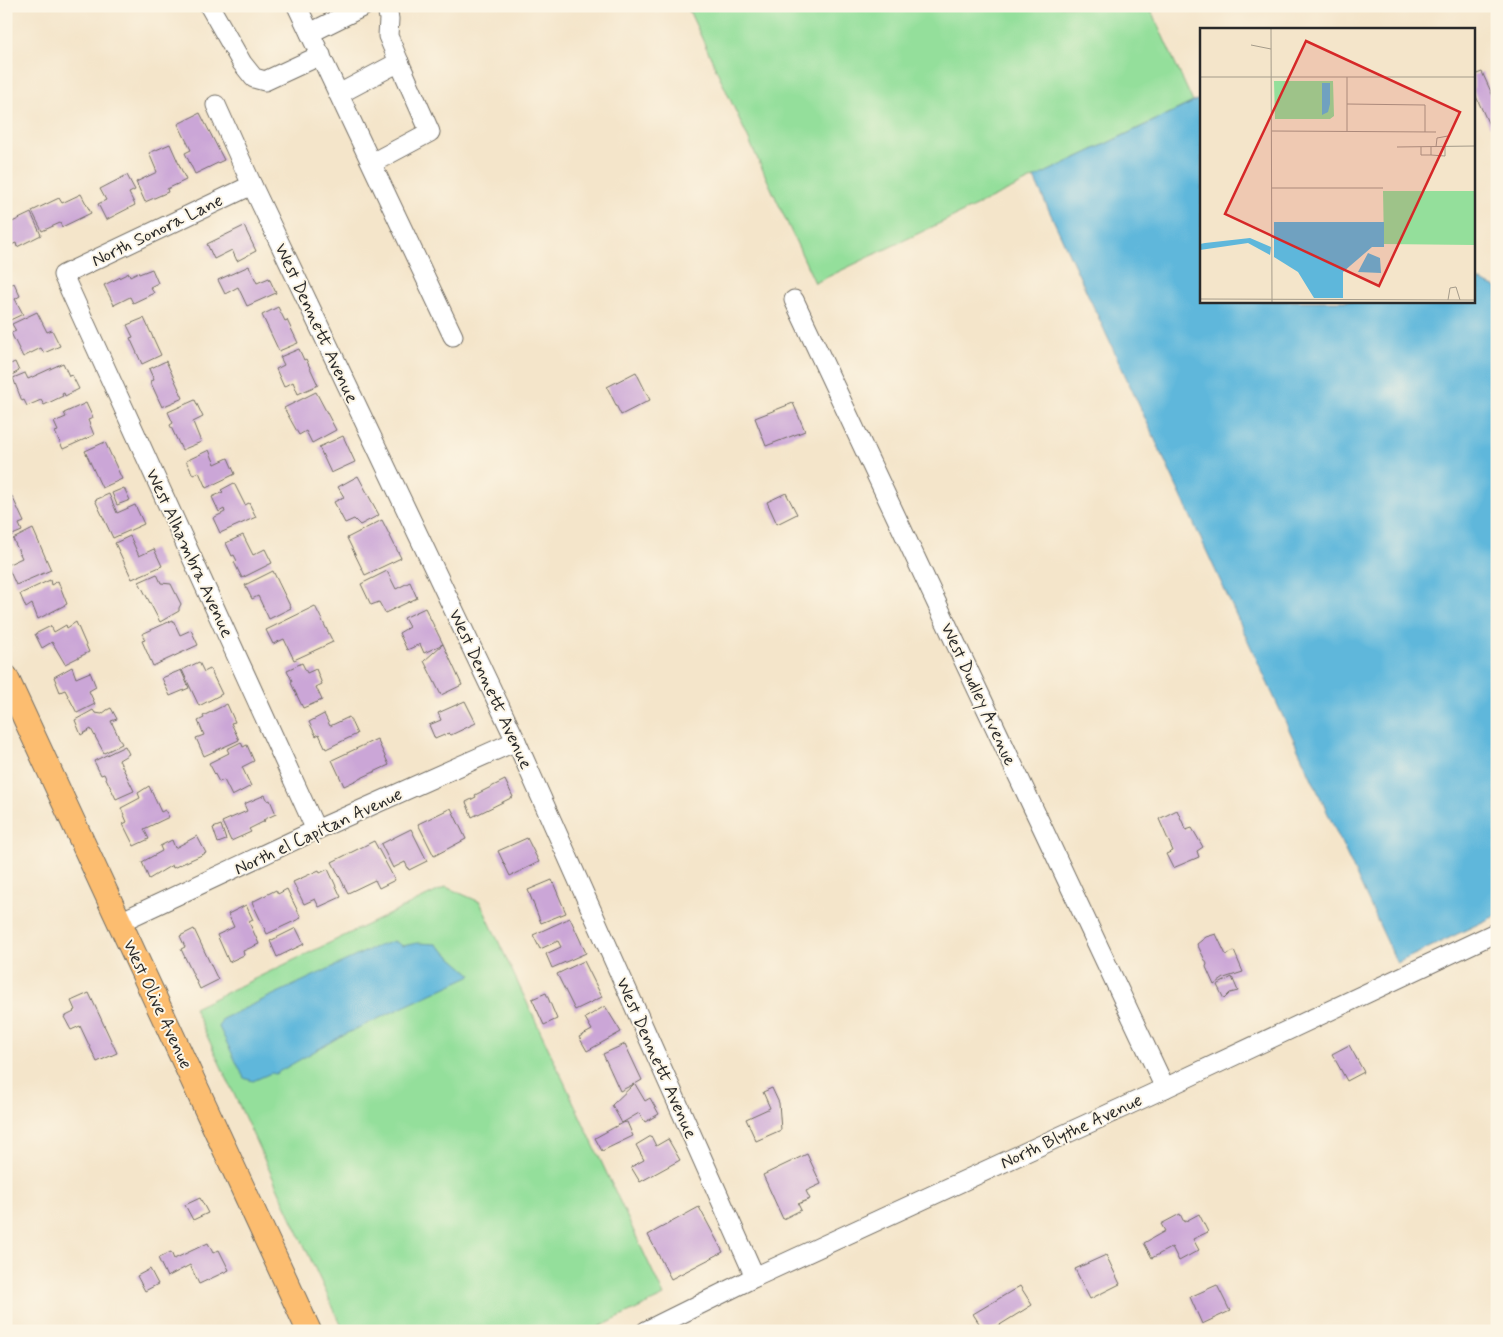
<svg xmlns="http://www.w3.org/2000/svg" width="1503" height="1337" viewBox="0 0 1503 1337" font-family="Mynerve,sans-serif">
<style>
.green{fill:#94df9b;stroke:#608563}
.water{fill:#5eb7db;stroke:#447183}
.building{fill:#cba6d7}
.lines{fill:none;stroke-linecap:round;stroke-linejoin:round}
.minor-casing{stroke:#716c63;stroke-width:21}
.major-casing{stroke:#716c63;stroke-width:26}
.minor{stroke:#fff;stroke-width:19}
.major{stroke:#fcbd6f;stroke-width:24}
.labels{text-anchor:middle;stroke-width:4;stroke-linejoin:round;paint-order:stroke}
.street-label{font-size:18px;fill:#2b2b2b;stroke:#fcf5e5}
.inset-road{fill:none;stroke:#a49b8a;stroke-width:1}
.view{fill:#d62828;fill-opacity:0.15;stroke:#d62828;stroke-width:2.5}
.inset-edge{fill:none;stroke:#2b2b2b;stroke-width:2.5}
</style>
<rect width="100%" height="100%" fill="#fcf5e5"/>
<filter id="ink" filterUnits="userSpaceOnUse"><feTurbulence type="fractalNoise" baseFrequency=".02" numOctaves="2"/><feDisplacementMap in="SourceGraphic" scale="10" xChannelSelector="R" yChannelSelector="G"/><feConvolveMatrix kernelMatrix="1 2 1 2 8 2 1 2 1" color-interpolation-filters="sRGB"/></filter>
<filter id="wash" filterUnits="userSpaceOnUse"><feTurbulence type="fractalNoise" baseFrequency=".0096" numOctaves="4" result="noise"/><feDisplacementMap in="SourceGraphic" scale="20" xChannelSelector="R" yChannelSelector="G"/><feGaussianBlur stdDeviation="1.12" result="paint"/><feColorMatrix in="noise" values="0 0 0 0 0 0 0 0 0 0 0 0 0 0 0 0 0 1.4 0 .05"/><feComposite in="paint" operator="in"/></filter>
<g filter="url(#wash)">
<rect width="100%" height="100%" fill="#f4e5ca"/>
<g class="green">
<polygon points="687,6 1149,6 1193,102 815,283"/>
<polygon points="446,887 480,902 664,1296 591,1331 344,1331 194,1008"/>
</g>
<g class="water">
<polygon points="1202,98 1202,301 1474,301 1474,278 1497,288 1497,915 1397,963 1034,178"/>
<polygon points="394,941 403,946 417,943 436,944 472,975 341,1036 275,1074 271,1073 253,1081 244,1078 219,1027 222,1019 373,948"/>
</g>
<g id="blocks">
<g class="building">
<polygon points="1482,72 1497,105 1497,123 1490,127 1474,92 1474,75"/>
<polygon points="200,113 224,160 195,174 185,153 191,150 178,124"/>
<polygon points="170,144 186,180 167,189 168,192 145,202 136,182 157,172 149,153"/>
<polygon points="127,175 135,190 129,193 135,205 106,220 98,204 106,200 100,189"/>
<polygon points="81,194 91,213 62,227 60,223 42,231 32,211 59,198 62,203"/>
<polygon points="31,213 41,235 17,247 16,243 6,247 6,225"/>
<polygon points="244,226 256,251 237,261 232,250 214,259 207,244"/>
<polygon points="249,266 257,283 269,278 276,293 247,306 238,287 225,294 218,280"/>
<polygon points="152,269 158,283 150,287 154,293 133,303 130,297 114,305 104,285 129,273 130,276 138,272 139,274"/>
<polygon points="14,283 20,296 15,299 23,314 6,322 6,287"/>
<polygon points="278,307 285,321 287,320 298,343 279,351 262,315"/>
<polygon points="37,312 47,332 52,330 60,346 44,353 41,348 23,357 11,333 16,331 12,324"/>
<polygon points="144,318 161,355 142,364 130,338 133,337 127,325"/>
<polygon points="299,349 304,360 306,359 318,385 298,394 293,382 284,387 276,369 284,365 280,357"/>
<polygon points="166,361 183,398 162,407 150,381 154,380 149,369"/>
<polygon points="15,362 19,371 10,376 6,366"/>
<polygon points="63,363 69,376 72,375 79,389 65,396 64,393 62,394 63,396 44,405 41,400 27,406 24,400 22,401 13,378 25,373 28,379"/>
<polygon points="636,372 650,400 621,415 607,387"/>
<polygon points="316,392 336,430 312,443 306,431 299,435 284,408"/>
<polygon points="195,400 203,417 193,422 201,442 182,450 170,425 173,423 168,412"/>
<polygon points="86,403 93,418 88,420 94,435 63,449 55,432 58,431 54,422 66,417 64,413"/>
<polygon points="793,403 805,431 766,446 755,418"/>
<polygon points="343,436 355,462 331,473 319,447"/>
<polygon points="105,442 122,479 102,488 85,451"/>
<polygon points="209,450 215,464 228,458 235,474 206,488 199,472 193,475 186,461"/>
<polygon points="358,476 379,515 360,525 354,519 345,523 334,502 344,497 338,487"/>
<polygon points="234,483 245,505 249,503 256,517 220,533 213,518 225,512 224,509 219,512 212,497 223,492 221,490"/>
<polygon points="124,488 130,500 117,505 112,493"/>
<polygon points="786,493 797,514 777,524 767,502"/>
<polygon points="6,494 8,498 12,496 24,522 19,524 22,531 10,536 6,528"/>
<polygon points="109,494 117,513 135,505 144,524 113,538 95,500"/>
<polygon points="382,520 401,558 365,575 347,538"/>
<polygon points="33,529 51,570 16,585 7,565 22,558 13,539"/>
<polygon points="243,535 253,555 265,549 272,563 242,578 234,562 237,561 234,555 232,556 226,543"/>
<polygon points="130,536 139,556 154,549 162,566 132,579 115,543"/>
<polygon points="273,571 291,608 269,619 258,596 252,599 245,585"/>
<polygon points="387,571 396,589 410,582 417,598 385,613 379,602 371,605 361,584"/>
<polygon points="157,574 161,583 171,584 181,604 179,608 179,611 160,622 139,582"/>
<polygon points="50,580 51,585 58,581 67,604 38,619 32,604 26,608 20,594"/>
<polygon points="315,606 333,642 294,660 284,639 273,644 266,630"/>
<polygon points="425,608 443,644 424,653 420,644 407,650 399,633 409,627 404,618"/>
<polygon points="173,620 180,635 191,630 198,645 153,666 142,641 145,640 142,634"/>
<polygon points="76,622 89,652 65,664 52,642 42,648 35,634 51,626 54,632 66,625 67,628"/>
<polygon points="443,644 462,685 441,695 424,661"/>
<polygon points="199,662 204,672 210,669 222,694 199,706 182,670"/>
<polygon points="302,663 307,673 316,669 322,684 316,687 322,700 303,708 291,683 292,681 287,670"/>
<polygon points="72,667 76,678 90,672 96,687 89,691 95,704 77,713 65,690 60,692 54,677"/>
<polygon points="181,670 189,688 170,696 162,678"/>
<polygon points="465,701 476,723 451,735 449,733 435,739 429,725 441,720 438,713"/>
<polygon points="227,704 235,722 231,723 239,740 204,756 196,738 204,735 198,721 204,718 203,716"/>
<polygon points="111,708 117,719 111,721 122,744 104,753 91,729 81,735 75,720 93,710 95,713 102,714 107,710"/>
<polygon points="324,714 330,726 349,717 357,734 326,749 319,734 316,736 309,722"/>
<polygon points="377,739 389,765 344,786 332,760"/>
<polygon points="241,742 243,747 247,745 254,761 242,767 251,786 232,796 224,780 219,782 209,763 229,753 227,749"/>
<polygon points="125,746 129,754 119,760 134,791 116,799 104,774 101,775 94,761"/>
<polygon points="505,780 513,797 472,817 466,802 476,797 475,795"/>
<polygon points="149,786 161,812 165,810 169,817 144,829 149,839 134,846 123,824 127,822 121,808 140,798 138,793"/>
<polygon points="265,795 268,801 270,800 276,814 263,820 265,821 249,829 251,832 231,841 222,822 247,811 244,804"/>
<polygon points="451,808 466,839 434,856 418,824"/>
<polygon points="1177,810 1186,830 1192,828 1203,847 1197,851 1199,857 1173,868 1166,854 1173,851 1159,819"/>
<polygon points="221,825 226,840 218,843 213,828"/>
<polygon points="411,829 427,861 409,870 405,862 393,868 381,844"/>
<polygon points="197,836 206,853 173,868 172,865 149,879 142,862 162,851 160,846 172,840 175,848"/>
<polygon points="527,838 539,862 510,876 498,851"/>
<polygon points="374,841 395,880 379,888 375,880 348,893 332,862"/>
<polygon points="328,869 341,897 319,907 315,899 304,904 293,882 319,870 320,873"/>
<polygon points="552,880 566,913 541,923 528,890"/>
<polygon points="287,889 301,918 267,934 252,902 276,890 278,894"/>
<polygon points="246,905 253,920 249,922 259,944 243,951 244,955 229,962 217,935 234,927 228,914"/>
<polygon points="570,918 586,953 552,968 546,954 561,947 558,941 540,949 533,935"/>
<polygon points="296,928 304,944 277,957 270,941"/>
<polygon points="194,929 218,980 200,989 181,949 185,947 180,936"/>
<polygon points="1216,934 1226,955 1234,951 1243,972 1224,978 1214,985 1206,967 1207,964 1197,944 1206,937"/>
<polygon points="584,961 602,997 575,1010 557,974"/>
<polygon points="1232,977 1238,991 1230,993 1224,999 1217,985"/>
<polygon points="89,993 117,1053 97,1062 80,1026 71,1030 64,1017 74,1012 73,1011 75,1010 71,1001"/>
<polygon points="546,993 557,1019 544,1025 532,999"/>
<polygon points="605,1006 621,1032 587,1051 579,1037 592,1030 585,1018"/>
<polygon points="625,1044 642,1080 635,1084 645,1101 650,1098 659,1114 645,1122 639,1113 622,1123 627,1122 633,1136 602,1151 595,1138 622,1123 612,1105 634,1084 620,1091 603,1054"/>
<polygon points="1349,1045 1364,1072 1347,1081 1332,1054"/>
<polygon points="772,1088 779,1103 781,1130 756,1141 746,1119 770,1108 763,1092"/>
<polygon points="651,1136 656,1146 668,1139 680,1160 640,1182 631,1167 644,1160 636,1145"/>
<polygon points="807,1154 821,1184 806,1191 810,1199 798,1204 801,1210 783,1219 763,1175"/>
<polygon points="200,1198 208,1213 193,1220 185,1205"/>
<polygon points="699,1207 723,1252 671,1279 648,1235"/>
<polygon points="1180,1214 1184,1222 1199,1214 1208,1232 1193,1239 1199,1250 1179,1261 1172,1247 1152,1258 1144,1243 1165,1231 1161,1224"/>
<polygon points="208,1243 213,1253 219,1250 229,1270 199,1284 190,1265 167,1277 158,1258 171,1252 174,1259"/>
<polygon points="1106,1255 1120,1284 1090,1299 1075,1269"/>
<polygon points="150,1269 158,1284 145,1291 137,1276"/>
<polygon points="1217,1285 1230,1311 1202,1324 1190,1297"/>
<polygon points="1020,1286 1032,1305 990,1331 984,1331 973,1314"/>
</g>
</g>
</g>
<g filter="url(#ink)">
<use href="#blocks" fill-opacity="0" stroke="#716c63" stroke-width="1"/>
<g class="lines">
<g class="minor-casing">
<g id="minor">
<polyline points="297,6 453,336"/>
<polyline points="387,6 389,19 388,36 399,62"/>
<polyline points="210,7 242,63 254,78 265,81 321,55"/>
<polyline points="310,33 364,6"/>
<polyline points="339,94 399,62 430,132 372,163"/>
<polyline points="216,105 252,185 516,741 755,1277"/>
<polyline points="252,185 63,275 316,830"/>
<polyline points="794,300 1165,1088"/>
<polyline points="120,922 316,830 516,741"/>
<polyline points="646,1331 755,1277 1165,1088 1497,932"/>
</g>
</g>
<g class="major-casing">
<polyline id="major" points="6,677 309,1331"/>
</g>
<use href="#minor" class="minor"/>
<use href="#major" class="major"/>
</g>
</g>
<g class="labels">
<g class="street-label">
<text transform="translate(157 230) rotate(-26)" y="6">North Sonora Lane</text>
<text transform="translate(317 323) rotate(65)" y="6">West Dennett Avenue</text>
<text transform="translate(190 553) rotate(65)" y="6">West Alhambra Avenue</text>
<text transform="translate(491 689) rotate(65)" y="6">West Dennett Avenue</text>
<text transform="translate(979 694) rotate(65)" y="6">West Dudley Avenue</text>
<text transform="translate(318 831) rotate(-25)" y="6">North el Capitan Avenue</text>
<text transform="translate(158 1004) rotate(65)" y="6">West Olive Avenue</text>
<text transform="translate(657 1058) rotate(66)" y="6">West Dennett Avenue</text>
<text transform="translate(1071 1131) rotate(-25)" y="6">North Blythe Avenue</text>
</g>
</g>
<g transform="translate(1200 28)">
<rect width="275" height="275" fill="#f4e5ca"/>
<path d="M74 53H133L134 88 130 91H75ZM183 163H275V217L184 216Z" fill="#94df9b"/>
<path d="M122 55H130V76L128 84 122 87ZM74 194H184V219H172L143 244V270H114L98 244 74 229ZM50 210 71 219 70 227 48 215 0 222V216L5 215ZM168 225 180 230 181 245 158 244Z" fill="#5eb7db"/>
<path class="inset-road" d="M71 0 72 275M51 17 71 21M0 49H275M147 76 225 77V104M72 103 236 104M147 104V49M197 119 275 118M221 119V127H231V119M236 119 237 110 248 108M231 127 245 128V118M72 160H183M0 271 275 272M248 272 250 260 256 259 260 272"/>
<path class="view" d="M106 13 260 84 179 258 25 186Z"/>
<rect width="275" height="275" class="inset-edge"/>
</g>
<rect width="1503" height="1337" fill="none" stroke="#fcf5e5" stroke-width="25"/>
</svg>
